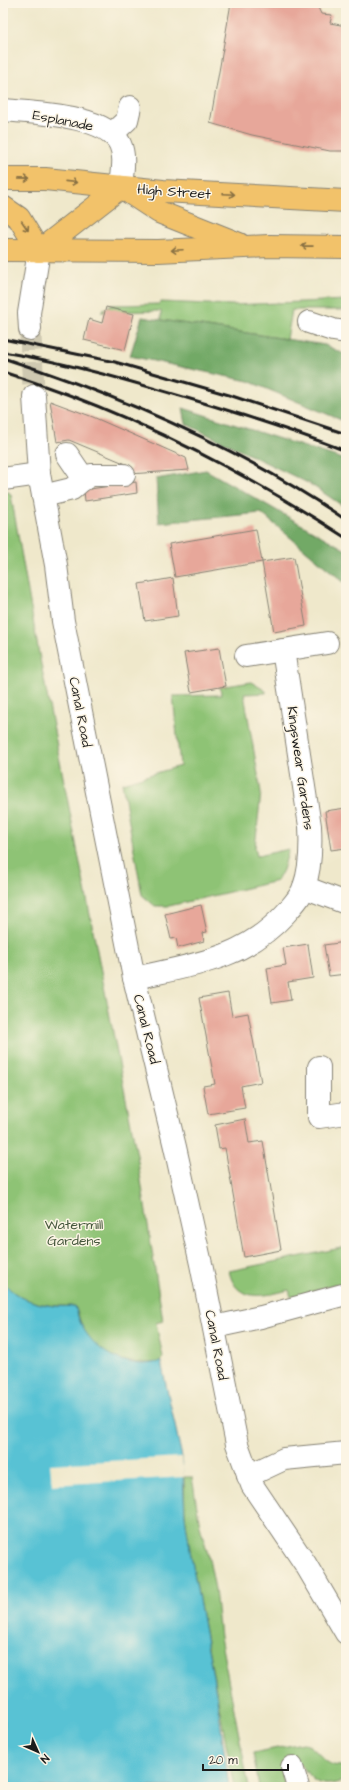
<svg xmlns="http://www.w3.org/2000/svg" width="349" height="1790" viewBox="0 0 349 1790" font-family="'Architects Daughter',sans-serif">
<style>
.green{fill:#8ec375;stroke:#557048}
.forest{fill:#72a966;stroke:#476241}
.water{fill:#58c2d4;stroke:#3a6f78}
.pier{fill:#efe8cb}
.building{fill:#e7a79a}
.lines{fill:none;stroke-linecap:round;stroke-linejoin:round}
.minor-tunnel{stroke:#cfc9b1;stroke-width:22;stroke-dasharray:22 11;stroke-linecap:butt}
.minor-casing{stroke:#868274;stroke-width:24}
.major-casing{stroke:#868274;stroke-width:24}
.minor{stroke:#fff;stroke-width:22}
.major{stroke:#f2c26a;stroke-width:22}
.rail{stroke:#1c1c1c;stroke-width:3}
.oneway{stroke:#876f43}
.labels{text-anchor:middle;stroke-width:3;stroke-linejoin:round;paint-order:stroke}
.street-label{font-size:14px;fill:#1c1c1c;stroke:#fcf5e5}
.park-label{font-size:14px;fill:#44563b;stroke:#fcf5e5}
</style>
<rect width="100%" height="100%" fill="#fcf5e5"/>
<filter id="ink" filterUnits="userSpaceOnUse"><feTurbulence type="fractalNoise" baseFrequency=".025" numOctaves="2"/><feDisplacementMap in="SourceGraphic" scale="8" xChannelSelector="R" yChannelSelector="G"/><feConvolveMatrix kernelMatrix="1 2 1 2 8 2 1 2 1" color-interpolation-filters="sRGB"/></filter>
<filter id="wash" filterUnits="userSpaceOnUse"><feTurbulence type="fractalNoise" baseFrequency=".012" numOctaves="4" result="noise"/><feDisplacementMap in="SourceGraphic" scale="16" xChannelSelector="R" yChannelSelector="G"/><feGaussianBlur stdDeviation="0.9" result="paint"/><feColorMatrix in="noise" values="0 0 0 0 0 0 0 0 0 0 0 0 0 0 0 0 0 1.4 0 .05"/><feComposite in="paint" operator="in"/></filter>
<g filter="url(#wash)">
<rect width="100%" height="100%" fill="#efe8cb"/>
<g class="green">
<polygon points="346,300 346,310 292,310 287,339 161,320 161,311 101,312 110,305 160,304 161,302 232,305"/>
<path d="M3 492H9L11 495 40 659 137 1155 163 1321 156 1323 163 1357 160 1362C131 1366 102 1359 85 1332 80 1324 79 1315 75 1306 51 1307 18 1304 3 1281Z"/>
<polygon points="251,682 266,691 266,693 244,694 261,792 255,848 257,856 289,849 283,870 277,881 169,906 155,906 142,895 122,783 180,766 173,696 221,695 220,687"/>
<path d="M346 1247V1282L291 1297 289 1290C265 1296 236 1304 229 1271Z"/>
<polygon points="184,1477 192,1477 200,1526 208,1554 215,1589 220,1637 249,1787 234,1787 190,1550 185,1516"/>
<path d="M302 1743C305 1745 308 1744 311 1747 325 1758 325 1767 346 1766V1780C325 1787 314 1787 302 1765L281 1769 285 1787H259L253 1753Z"/>
</g>
<g class="forest">
<polygon points="142,317 325,345 346,355 346,422 248,381 130,356"/>
<polygon points="183,408 346,460 346,508 310,484 186,424"/>
<polygon points="206,470 346,550 346,584 261,513 159,523 156,479"/>
</g>
<path class="water" d="M3 1281C17 1303 51 1308 75 1306 77 1312 78 1318 81 1324 93 1348 116 1363 143 1364 149 1364 155 1362 161 1362L182 1457 185 1516 190 1550 217 1698 229 1787H3Z"/>
<polygon class="pier" points="182,1457 184,1477 52,1485 50,1464"/>
<g id="blocks">
<g class="building">
<polygon points="231,3 316,3 321,14 332,15 330,23 346,26 346,151 330,151 252,135 210,123"/>
<polygon points="106,307 134,314 125,350 84,340 89,319 102,323"/>
<polygon points="50,401 93,417 177,454 186,458 189,470 129,474 131,466 69,440 57,442"/>
<polygon points="136,482 137,493 85,501 84,490"/>
<polygon points="256,529 262,562 175,577 169,544"/>
<polygon points="294,557 306,626 274,632 262,562"/>
<polygon points="173,578 178,616 145,621 139,584"/>
<polygon points="219,648 226,686 191,692 184,653"/>
<polygon points="346,808 346,848 331,850 325,811"/>
<polygon points="201,905 207,932 202,933 204,941 178,948 176,938 171,939 165,914"/>
<polygon points="346,942 346,974 329,976 324,945"/>
<polygon points="308,944 313,978 288,982 291,1000 272,1003 267,968 286,965 283,948"/>
<polygon points="228,993 232,1016 248,1013 261,1082 241,1086 245,1108 208,1114 203,1086 215,1084 199,998"/>
<polygon points="245,1119 249,1143 263,1141 281,1250 244,1257 225,1148 219,1149 215,1125"/>
</g>
</g>
</g>
<g filter="url(#ink)">
<use href="#blocks" fill-opacity="0" stroke="#868274" stroke-width="1"/>
<g class="lines">
<polyline class="minor-tunnel" points="30,329 34,396"/>
<g class="minor-casing">
<g id="minor">
<path d="M3 110C32 113 106 114 120 144 126 157 122 173 121 187"/>
<polyline points="112,134 127,120 130,107"/>
<polyline points="309,322 333,330 346,332"/>
<polyline points="30,329 29,313 39,251"/>
<polyline points="34,396 39,474 56,565 63,621 134,978 175,1147 201,1264 237,1444 252,1485 306,1565 346,1633"/>
<polyline points="67,454 84,479"/>
<polyline points="3,479 39,474"/>
<polyline points="43,496 72,489 81,481 91,475 124,475"/>
<polyline points="246,656 327,643"/>
<polyline points="304,887 346,903"/>
<path d="M134 978C192 965 243 960 285 914 292 906 301 897 304 887 311 868 311 845 310 826L283 650"/>
<polyline points="319,1067 319,1117 346,1113"/>
<polyline points="214,1327 261,1317 346,1294"/>
<polyline points="248,1476 284,1459 346,1453"/>
<polyline points="292,1767 298,1787"/>
</g>
</g>
<g class="major-casing">
<g id="major">
<polyline points="3,179 45,179 163,191 346,201"/>
<polyline points="3,207 19,218 39,251"/>
<polyline points="3,250 158,251 269,246 346,247"/>
<polyline points="39,251 121,187 159,212 239,244"/>
</g>
</g>
<use href="#minor" class="minor"/>
<use href="#major" class="major"/>
<g class="rail">
<polyline points="3,339 115,362 229,395 346,434"/>
<path d="M3 352C69 363 133 382 197 401 247 416 297 432 346 451"/>
<path d="M3 358C121 396 243 450 346 520"/>
<path d="M3 372C124 410 240 469 346 538"/>
</g>
</g>
<defs><path id="oneway-shaft" d="M-6 0H5M1.5-3L5.5 0L1.5 3" fill="none" stroke-width="1.6" stroke-linecap="round" stroke-linejoin="round"/></defs>
<g class="oneway">
<use href="#oneway-shaft" transform="translate(24 179) rotate(1)"/>
<use href="#oneway-shaft" transform="translate(71 182) rotate(6)"/>
<use href="#oneway-shaft" transform="translate(229 194) rotate(3)"/>
<use href="#oneway-shaft" transform="translate(25 226) rotate(56)"/>
<use href="#oneway-shaft" transform="translate(307 246) rotate(-179)"/>
<use href="#oneway-shaft" transform="translate(177 250) rotate(177)"/>
</g>
</g>
<g class="labels">
<g class="street-label">
<text transform="translate(63 120) rotate(11)" y="5">Esplanade</text>
<text transform="translate(174 191) rotate(4)" y="5">High Street</text>
<text transform="translate(81 712) rotate(79)" y="5">Canal Road</text>
<text transform="translate(301 768) rotate(82)" y="5">Kingswear Gardens</text>
<text transform="translate(147 1029) rotate(76)" y="5">Canal Road</text>
<text transform="translate(217 1345) rotate(79)" y="5">Canal Road</text>
</g>
<g class="park-label">
<text x="74" y="1229">Watermill<tspan x="74" dy="16">Gardens</tspan></text>
</g>
</g>
<rect width="349" height="1790" fill="none" stroke="#fcf5e5" stroke-width="16"/>
<g transform="translate(38 1752) rotate(135)" stroke="#fcf5e5" stroke-width="3" paint-order="stroke">
<path d="M0-3L7 15L0 10L-7 15Z" fill="#1c1c1c"/>
<text y="-6" font-size="11" font-weight="bold" text-anchor="middle" fill="#1c1c1c">N</text>
</g>
<path d="M203 1764v6h85v-6" fill="none" stroke="#1c1c1c" stroke-width="2"/>
<text x="209" y="1764" font-size="12" fill="#1c1c1c" stroke="#fcf5e5" stroke-width="3" paint-order="stroke">20 m</text>
</svg>
